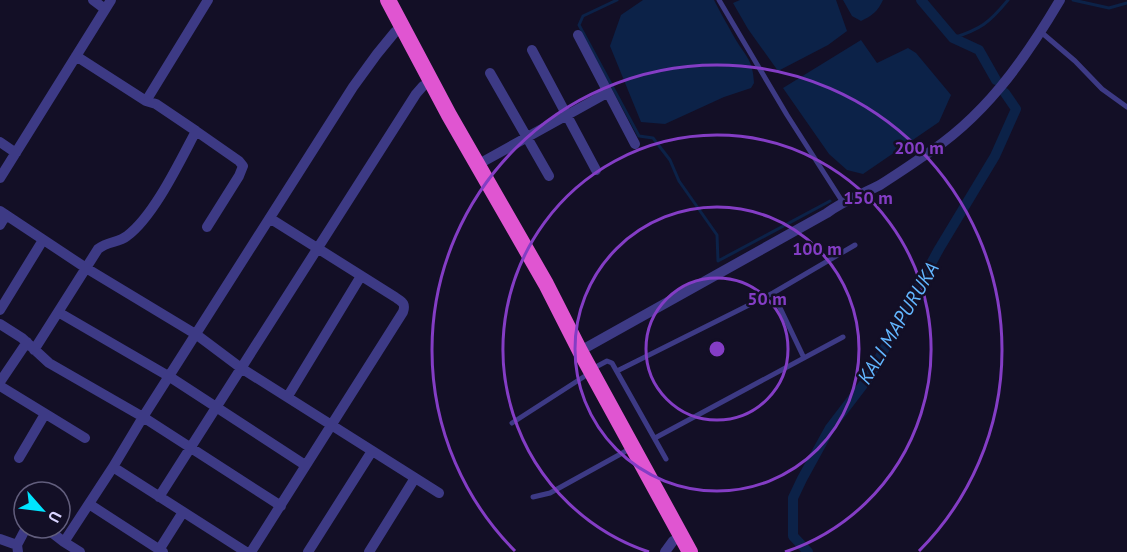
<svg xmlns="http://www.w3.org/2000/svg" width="1127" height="552" viewBox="0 0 1127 552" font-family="'PT Sans',sans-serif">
<rect width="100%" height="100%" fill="#130f26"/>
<path fill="#0c2248" d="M643,0h71c6,12 13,24 19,35 11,20 20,23 21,48l-3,5 -27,9 -59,27 -24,-2 -31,-76 11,-31z
M740,0h96l11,31 -19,14 -50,26 -30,-42 -15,-26z
M843,0h40c-5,11 -11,16 -22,21l-9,-5z
M861,40l16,23 31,-15 8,5 35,42 -12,27 -76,52 -16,-4 -18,-16 -46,-66z"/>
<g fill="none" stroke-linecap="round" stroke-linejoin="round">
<path stroke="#0c2248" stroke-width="3" d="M617,0l-34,16 -4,9 60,111 14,2 17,22 9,21 38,54 1,26 112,-60
M1073,0l36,8 18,-5
M953,38c28,-9 36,-15 55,-38"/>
<path stroke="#0c2248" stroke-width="10" d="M921,0l32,38 26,12 17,30
M808,552l-15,-16v-38l9,-19 28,-51 39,-51 70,-128 56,-93 21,-47 -11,-16"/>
<path stroke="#3d3a85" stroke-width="5" d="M719,0l68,115 55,86
M1041,32l34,29 27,28 25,18
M773,293l31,65
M592,369l15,-8 5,2 54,96
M617,371l156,-78 82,-48
M512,423l73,-47
M655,438l188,-101
M533,497l17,-4 76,-42"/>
<path stroke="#3d3a85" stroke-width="10" d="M93,0l12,9
M578,35l57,109
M532,50l64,120
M76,56l70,45
M490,73l59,103
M196,131l-40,-27 -10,-3 62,-101
M0,142l16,11
M477,165l130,-72
M0,178l111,-178
M0,211l86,57 111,67 44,33 198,125
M0,225l6,-10
M0,310l43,-70
M58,312l112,65 135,88
M0,324l22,14 27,25 94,54 138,89
M34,350l64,-101c10,-8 20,-6 29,-13 27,-20 53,-75 69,-105l43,30 4,5 -4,10 -32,51
M580,351l247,-138c17,-13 34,-18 53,-28 14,-9 28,-18 42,-28 61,-38 102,-96 138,-157
M0,382l27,-40
M0,386l85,52
M288,396l73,-120
M19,458l26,-44
M113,467l30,-50 210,-330 24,-33 18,-22
M159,497l257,-403 7,-8
M89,504l74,48
M46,528l18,14
M0,539l17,6
M159,550l24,-38
M18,552l-1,-7 9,-17
M80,552l-16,-10 49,-75 133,85
M251,552l152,-240c3,-9 -1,-10 -8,-15l-124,-78
M308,552l64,-101
M369,552l46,-74
M665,552l8,-11"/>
<path stroke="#e055d1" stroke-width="16" d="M388,0l61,115 97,169 34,67 110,201"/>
</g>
<g fill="none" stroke="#843dc5" stroke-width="3">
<circle cx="717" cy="349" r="71"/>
<circle cx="717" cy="349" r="142"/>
<path d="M649 552A214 214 0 1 1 785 552"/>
<path d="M515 551A285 285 0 1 1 919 551"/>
</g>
<g text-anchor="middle" stroke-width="5" stroke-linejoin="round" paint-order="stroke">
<g font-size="20" font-style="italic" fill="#62b6ff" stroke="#130f26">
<text transform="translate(898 323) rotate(-59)" y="7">KALI MAPURUKA</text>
</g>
</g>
<circle cx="717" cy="349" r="9" fill="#843dc5" stroke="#130f26" stroke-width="3"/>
<g font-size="18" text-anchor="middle" font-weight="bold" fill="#843dc5" stroke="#130f26" stroke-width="5" stroke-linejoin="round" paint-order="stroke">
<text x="919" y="154">200 m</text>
<text x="868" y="204">150 m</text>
<text x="817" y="255">100 m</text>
<text x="767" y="305">50 m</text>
</g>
<g transform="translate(42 510) rotate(118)"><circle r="28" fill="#130f26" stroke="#625e7d" stroke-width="1.5"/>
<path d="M0-4.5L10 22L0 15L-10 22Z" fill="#00e5ff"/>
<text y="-9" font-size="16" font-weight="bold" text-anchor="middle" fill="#d9d4ff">U</text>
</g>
</svg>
